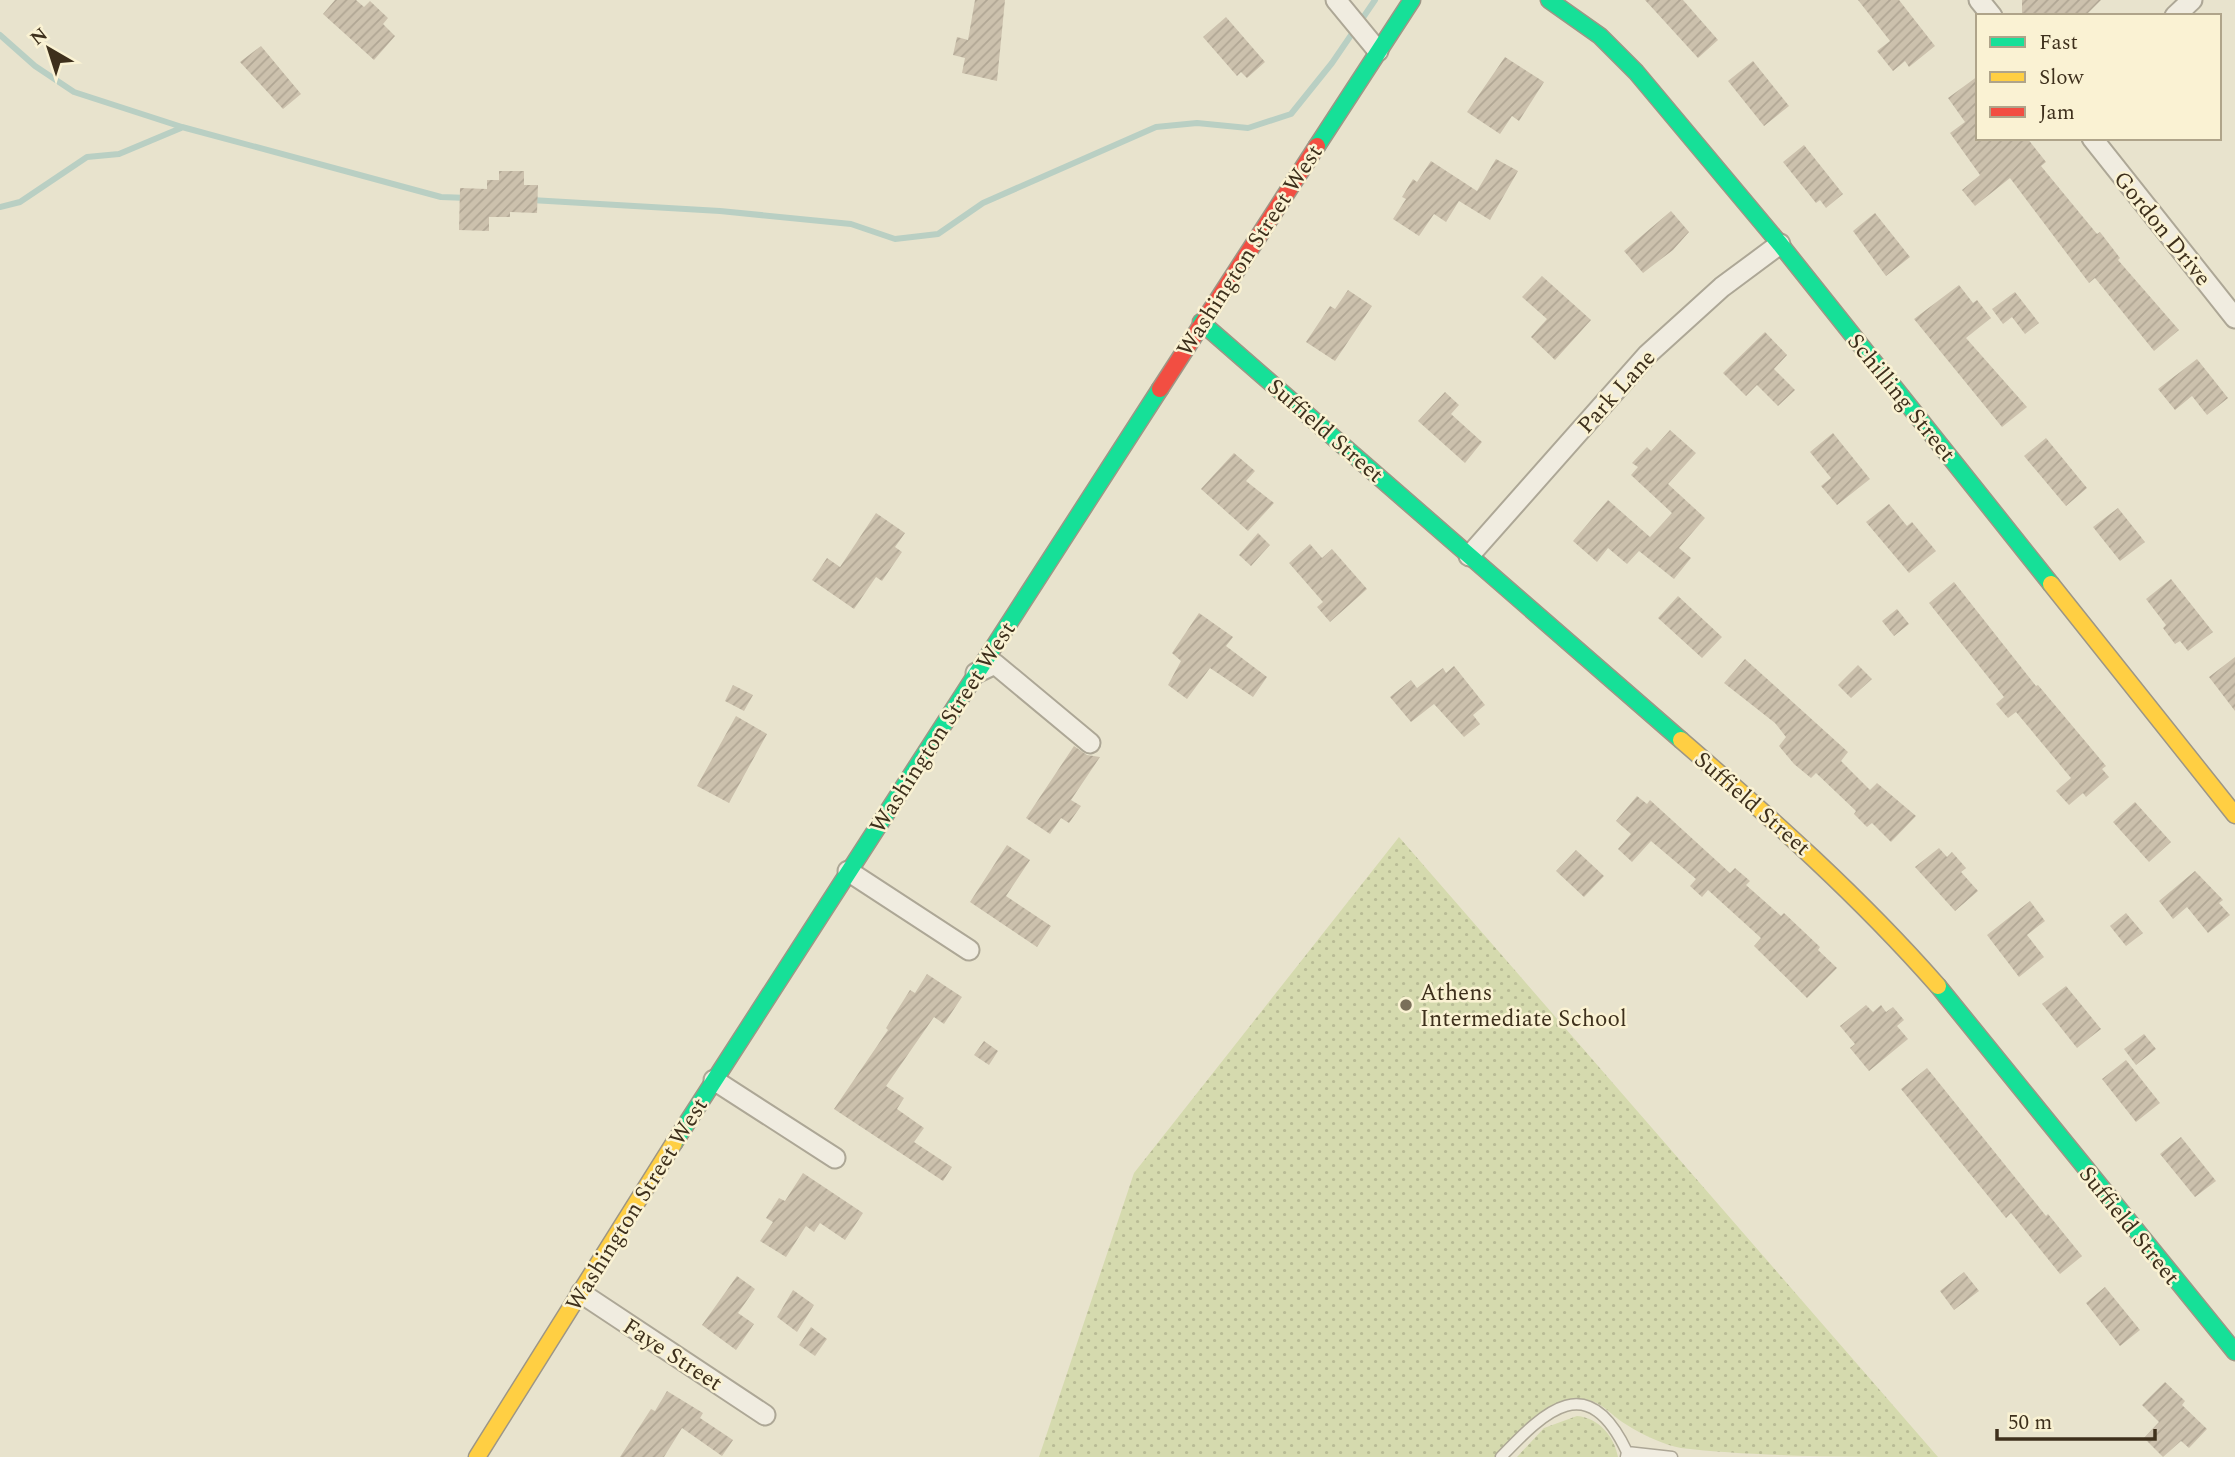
<svg xmlns="http://www.w3.org/2000/svg" width="2235" height="1457" viewBox="0 0 2235 1457" font-family="Spectral,serif">
<defs>
<pattern id="green-dots" width="8" height="8" patternUnits="userSpaceOnUse" patternTransform="scale(1.75)"><rect width="8" height="8" fill="#d5daae"/><path d="M2 2h.1M6 6h.1" fill="none" stroke="#b8bb95" stroke-width="1.8" stroke-linecap="round"/></pattern>
<pattern id="building-hatch" width="6" height="6" patternUnits="userSpaceOnUse" patternTransform="scale(1.75)"><rect width="6" height="6" fill="#ccc1ad"/><path d="M-1 1l2-2M0 6l6-6M5 7l2-2" fill="none" stroke="#b0a694"/></pattern>
</defs>
<rect width="100%" height="100%" fill="#e8e3cd"/>
<path fill="url(#green-dots)" d="M1399,837l539,620c-78,0 -182,0 -257,-9 -17,-3 -40,-14 -54,-23 -22,-13 -25,-28 -56,-25 -32,3 -55,36 -75,57h-457l95,-284z
M1577,1416c22,2 37,20 41,41h-101l27,-29z"/>
<g fill="none" stroke-linecap="round" stroke-linejoin="round">
<path stroke="#b9cfc3" stroke-width="6" d="M0,35l35,31 39,26 108,35 259,70 27,1
M531,200l189,11 131,13 44,15 43,-5 45,-31 173,-76 41,-4 51,5 43,-14 41,-51 43,-63
M0,207l20,-5 67,-45 32,-3 62,-26"/>
</g>
<path fill="url(#building-hatch)" d="M335,0h21l8,7 6,-6 18,17 -5,6 12,12 -21,24 -51,-46z
M975,0h30l-8,81 -35,-8 3,-15 -12,-3 4,-18 11,3z
M1645,0h38l35,40 -20,18z
M1858,0h41l36,46 -26,21 -4,-6 -12,10 -16,-20 13,-10z
M2022,0h79l-16,16h-63z
M1226,17l39,45 -18,16 -6,-6 -4,4 -34,-39z
M261,46l40,48 -18,15 -43,-47z
M1505,57l39,25 -25,39 -7,-5 -12,18 -33,-22z
M1753,61l36,45 -25,20 -36,-45z
M1978,76v62h49l19,24 -5,4 56,68 3,-2 20,26 -2,2 61,70 -25,21 -59,-73 -6,5 -79,-105 -35,28 -13,-16 18,-15 -30,-42 15,-11 -17,-24z
M1804,145l39,49 -17,14 -6,-8 -4,3 -33,-41z
M1496,159l22,12 -28,49 -31,-19 -13,21 -12,-8 -15,22 -26,-17 13,-20 -4,-2 11,-18 4,3 14,-21 46,30z
M499,171h25v14h14l-1,28 -27,-1v5h-21v14l-30,-1 1,-42 27,1v-9h12z
M1671,211l18,21 -16,18 -30,23 -19,-22z
M1875,213l35,44 -24,19 -33,-45z
M1542,276l49,44 -36,40 -24,-23 16,-18 -25,-22z
M1959,285l14,18 4,-3 14,18 -25,20 61,69 -25,20 -88,-108z
M1348,290l24,16 -37,55 -29,-19 24,-36 5,3z
M2015,292l24,31 -14,11 -13,-17 -9,7 -11,-15z
M1765,332l22,23 -13,14 21,21 -17,16 -21,-21 -11,11 -23,-23z
M2197,359l31,39 -21,17 -15,-19 -17,14 -17,-21z
M1445,392l14,13 -8,9 31,28 -17,21 -47,-42z
M1670,430l26,23 -28,31 37,34 -26,30 12,10 -17,21 -35,-28 -12,13 -19,-16 -11,14 -24,-21 35,-41 42,37 22,-24 -41,-38 7,-8 -6,-4 15,-16 4,4z
M1833,433l37,46 -33,26 -16,-19 10,-8 -21,-26z
M2046,438l41,50 -21,18 -42,-50z
M1234,453l21,18 -9,10 28,22 -26,28 -47,-42z
M1889,504l18,22 5,-4 24,29 -27,22 -43,-51z
M2118,508l27,34 -25,19 -27,-34z
M876,513l29,20 -10,14 7,5 -20,29 -6,-4 -22,32 -42,-29 15,-22 13,9z
M1258,533l12,12 -19,21 -12,-11z
M1310,544l12,14 10,-9 35,40 -37,33 -13,-15 6,-5 -34,-39z
M2171,579l42,53 -25,19 -8,-10 -5,3 -12,-16 3,-3 -20,-26z
M1954,582l82,104 2,-1 68,81 -4,3 7,8 -23,20 -3,-4 -14,12 -13,-14 15,-13 -55,-66 -8,6 -12,-14 8,-7 -75,-94z
M1678,596l44,41 -20,21 -44,-40z
M1897,609l12,15 -15,12 -12,-15z
M1199,613l34,24 -7,9 41,31 -14,20 -43,-29 -23,31 -19,-14 13,-24 -9,-8z
M2235,657v54l-26,-34z
M1745,659l103,93 -7,9 29,29 7,-7 39,33 -25,26 -19,-19 -5,4 -13,-13 2,-3 -40,-38 -5,5 -17,-14 -15,-18 7,-9 -11,-14 -51,-40z
M1858,665l14,14 -21,19 -13,-13z
M1454,666l31,39 -12,10 7,9 -16,13 -30,-33 -23,18 -21,-25 21,-17 6,8 26,-20 3,5z
M733,685l20,10 -9,16 -19,-10z
M736,716l31,18 -38,69 -32,-17z
M1074,746l13,9 13,2 -29,43 10,6 -12,17 -8,-5 -11,16 -24,-16z
M1637,796l10,8 3,-4 80,73 5,-5 15,13 -4,4 35,31 3,-3 36,34 -2,3 19,18 -30,30 -53,-52 7,-8 -53,-48 -6,7 -12,-11 6,-7 -45,-38 -19,21 -14,-13 13,-15 -15,-13z
M2135,802l36,40 -22,20 -36,-40z
M1007,845l23,15 -24,36 45,30 -14,21 -67,-45z
M1939,848l8,9 5,-5 14,16 -5,4 17,19 -23,20 -40,-44z
M1576,850l28,26 -20,21 -28,-26z
M2195,871l28,29 -4,3 11,12 -22,18 -21,-26 -14,12 -14,-18z
M2030,901l15,20 -18,14 17,22 -25,20 -32,-42z
M2126,913l17,20 -17,13 -16,-20z
M927,974l35,23 -18,27 -10,-7 -48,69 18,12 -7,11 27,19 -10,14 38,25 -9,14 -109,-72 54,-79 -2,-2 24,-38 5,3z
M2066,986l35,43 -24,19 -35,-44z
M1866,1005l7,7 8,-7 5,7 7,-5 11,13 -7,6 11,13 -39,32 -19,-23 5,-4 -15,-18z
M2144,1034l12,15 -20,16 -12,-16z
M984,1041l14,10 -9,14 -15,-10z
M2126,1060l34,43 -24,19 -34,-43z
M1927,1068l119,148 2,-2 34,42 -22,18 -49,-61 -5,5 -105,-129z
M2181,1137l35,44 -21,16 -35,-43z
M803,1173l60,40 -18,27 -25,-17 -6,9 -8,-6 -20,31 -26,-16 13,-19 -7,-4 13,-20 6,3z
M1964,1272l15,19 -25,19 -14,-19z
M737,1276l18,13 -17,24 16,11 -18,26 -34,-25z
M2105,1287l35,43 -20,16 -34,-43z
M793,1290l21,15 -17,27 -20,-15z
M811,1327l16,12 -12,17 -16,-11z
M2165,1382l20,19 -3,4 25,24 -18,19 -8,-7 -18,16 -19,-19 15,-16 -17,-17z
M667,1391l36,22 -3,5 33,22 -11,16 -40,-28 -18,29h-44l31,-48 4,2z"/>
<g fill="none" stroke-linecap="round" stroke-linejoin="round">
<defs>
<path id="lane" d="M1627,1452l45,5
M1501,1457c45,-47 87,-88 126,-5l-1,5"/>
<path id="street" d="M1336,0l42,51
M1979,0l13,16
M2175,16l17,-16
M2092,138l143,180
M1469,556l178,-201 75,-68 58,-43
M976,673l19,-9 95,79
M848,871l121,79
M714,1080l121,78
M581,1293l184,122"/>
<path id="fast" d="M1549,0l51,36 36,36 144,172 271,340
M1317,146l95,-146
M1201,322l480,418
M1938,986l297,366
M674,1143l486,-754"/>
<path id="slow" d="M2051,584l184,231
M1681,740c90,78 178,156 257,246
M477,1457l197,-314"/>
<path id="jam" d="M1160,389l157,-243"/>
</defs>
<use href="#lane" stroke="#ada796" stroke-width="13"/>
<use href="#street" stroke="#ada796" stroke-width="23"/>
<use href="#fast" stroke="#9d9686" stroke-width="19"/>
<use href="#slow" stroke="#9d9686" stroke-width="19"/>
<use href="#jam" stroke="#9d9686" stroke-width="19"/>
<use href="#lane" stroke="#f0ece0" stroke-width="10"/>
<use href="#street" stroke="#f0ece0" stroke-width="19"/>
<use href="#fast" stroke="#16e098" stroke-width="16"/>
<use href="#slow" stroke="#ffcf43" stroke-width="16"/>
<use href="#jam" stroke="#f24e42" stroke-width="16"/>
</g>
<circle fill="#7a6f5a" stroke="#faf2d3" stroke-width="2.5" cx="1406" cy="1005" r="7"/>
<g text-anchor="middle" stroke-width="5" stroke-linejoin="round" paint-order="stroke">
<g font-size="23" fill="#3e301c" stroke="#faf2d3">
<text transform="translate(2163 228) rotate(51)" y="8">Gordon Drive</text>
<text transform="translate(1249 250) rotate(-57)" y="8">Washington Street West</text>
<text transform="translate(1616 391) rotate(-48)" y="8">Park Lane</text>
<text transform="translate(1902 397) rotate(51)" y="8">Schilling Street</text>
<text transform="translate(1326 430) rotate(41)" y="8">Suffield Street</text>
<text transform="translate(942 727) rotate(-57)" y="8">Washington Street West</text>
<text transform="translate(1753 803) rotate(41)" y="8">Suffield Street</text>
<text transform="translate(636 1204) rotate(-58)" y="8">Washington Street West</text>
<text transform="translate(2130 1225) rotate(51)" y="8">Suffield Street</text>
<text transform="translate(673 1354) rotate(33)" y="8">Faye Street</text>
</g>
<g font-size="23" fill="#3e301c" stroke="#faf2d3" text-anchor="start">
<text x="1420" y="1000">Athens<tspan x="1420" dy="26">Intermediate School</tspan></text>
</g>
</g>
<rect x="1976" y="14" width="245" height="126" fill="#faf2d3" stroke="#afa48a" stroke-width="2"/>
<rect x="1990" y="37" width="35" height="10" fill="#16e098" stroke="#afa48a" stroke-width="2"/>
<text x="2039" y="49" font-size="21" fill="#3e301c">Fast</text>
<rect x="1990" y="72" width="35" height="10" fill="#ffcf43" stroke="#afa48a" stroke-width="2"/>
<text x="2039" y="84" font-size="21" fill="#3e301c">Slow</text>
<rect x="1990" y="107" width="35" height="10" fill="#f24e42" stroke="#afa48a" stroke-width="2"/>
<text x="2039" y="119" font-size="21" fill="#3e301c">Jam</text>
<g transform="translate(49 49) rotate(321)" stroke="#faf2d3" stroke-width="5" paint-order="stroke">
<path d="M0-5L12 26L0 18L-12 26Z" fill="#3e301c"/>
<text y="-10" font-size="19" font-weight="bold" text-anchor="middle" fill="#3e301c">N</text>
</g>
<path d="M1997 1429v10h158v-10" fill="none" stroke="#3e301c" stroke-width="3.5"/>
<text x="2008" y="1429" font-size="21" fill="#3e301c" stroke="#faf2d3" stroke-width="5" paint-order="stroke">50 m</text>
</svg>
